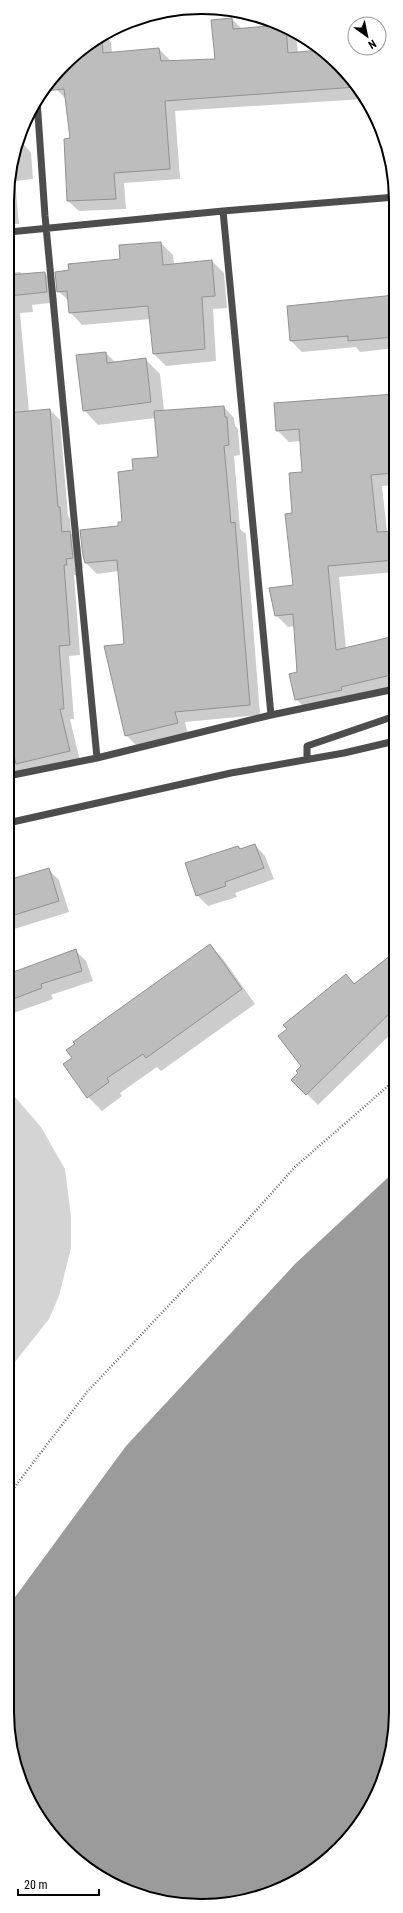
<svg xmlns="http://www.w3.org/2000/svg" width="403" height="1913" viewBox="0 0 403 1913" font-family="'Roboto Condensed',sans-serif">
<rect width="100%" height="100%" fill="#fff"/>
<path fill="#d4d4d4" d="M8,1089l33,38 24,42 6,48v31l-12,48 -10,23 -42,53z"/>
<path fill="#9b9b9b" d="M395,1171l-1,566 -18,61 -46,60 -66,38 -75,10 -62,-15 -63,-42 -42,-63 -15,-75v-103l119,-162 170,-183z"/>
<path fill="#0003" d="M232,19l10,10 45,-2 9,9 2,17 29,2 12,9 25,35 -189,12 5,68 -56,4 2,26 -47,2 -11,-10 3,-62 -4,-39 -11,-11 -1,-10 28,-32 22,-11 6,6 1,11 47,-4 10,10 1,3 46,-2z
M21,141l10,12 2,26 -18,2 4,43h-10v-48z
M161,243l12,12 1,10 38,-4 12,12 3,35 -14,1 3,52 -50,5 -13,-13 -2,-34 -69,6 -12,-13 -1,-11 -11,-10 12,-20 51,-11z
M20,272l3,3 22,-2 10,11 2,18 -25,3 1,7 -13,1 9,99 21,-2 10,10 8,96 2,3 1,14 9,9 3,26 -7,1 1,6h-3l6,80 -11,1 5,63h-4l10,42 -72,17 1,-505z
M395,296v52l-35,4 -4,-5 -54,5 -11,-11 55,-41z
M106,353l10,10 29,-4 15,15 4,37 60,-4 10,11 1,8 3,3 2,26 -6,1 6,73 6,5 14,181 -75,7 3,12 -51,12 -11,-11 -1,-90 -6,-74 -22,3 -11,-11 37,-40 11,-52 25,-13 -4,-40 -57,7 -14,-15z
M395,395v90l-13,1 5,46h8v40l-56,5 7,71 49,-11v52l-42,12 -45,10 -12,-12 2,-26 -3,-47 -7,1 -12,-12 18,-29 -1,-72 10,-41 -2,-32 -12,1 -12,-12 -2,-26z
M255,845l10,11 9,23 -39,14 2,4 -29,9 -11,-11 44,-45z
M48,869l11,11 10,32 -58,18 -3,-4v-47l6,-2 2,2z
M210,945l13,14 32,45 -94,67 -4,-4 -37,26 2,3 -20,15 -14,-14 -24,-32z
M75,950l11,11 7,20 -42,14 2,4 -39,14 -6,-6v-32z
M395,956v74l-77,75 -25,-25 7,-7 46,-97 9,8z"/>
<path fill="#bdbdbd" stroke="#919191" d="M232,18l1,11 48,-4 5,2 2,26 32,-3 19,14 17,23 -191,14 5,68 -56,4 2,26 -49,2 -3,-62 6,-1 -6,-49 -19,2 38,-44 19,-9 1,15 56,-5 2,13 54,-2 -4,-39z
M161,242l2,23 49,-5 3,36 -13,1 3,52 -52,5 -5,-48 -79,7 -2,-22 -10,1 -2,-20 14,-2 -1,-6 52,-5 -1,-14z
M45,272l2,20 -38,4v-21z
M395,295v42l-47,4v-5l-58,5 -3,-35z
M106,352l1,11 39,-5 5,44 -68,9 -7,-56z
M395,394v79l-24,2 6,57 18,-1v29l-67,6 8,84 59,-14v38l-54,13 1,3 -47,10 -6,-26 8,-2 -4,-58 -18,2 -6,-28 24,-3 -8,-71 7,-1 -3,-40 13,-1 -3,-43 -23,2 -2,-28z
M224,406l1,11h2l2,28 -5,1 7,77 4,-1 15,183 -75,7 3,11 -53,13 -21,-90 20,-2 -7,-84 -32,3 -2,-7 -3,-26 38,-4v-4h4l-4,-50 15,-2 -1,-11 26,-2 -4,-46z
M50,409l8,98h2l2,25 8,-1 3,27 -7,1 1,6h-3l6,80 -11,1 5,63h-4l10,42 -54,13 -8,-30v-321z
M255,844l9,24 -39,14 1,4 -30,10 -11,-33 53,-17 2,3z
M49,868l10,33 -51,16v-37z
M210,944l32,45 -96,69 -3,-4 -36,24 2,4 -22,16 -24,-34 9,-6 -6,-8 9,-6 -2,-2z
M76,949l6,22 -41,13 1,4 -34,13v-27z
M395,952v56l-89,87 -15,-15 7,-7 -2,-2 5,-5 -23,-30 9,-7 -4,-4 63,-51 8,10z"/>
<g fill="none" stroke-linecap="round" stroke-linejoin="round">
<path stroke="#6f6f6f" stroke-width="2.5" stroke-dasharray="1 2" stroke-linecap="butt" d="M7,1497l80,-105 119,-126 89,-99 100,-87"/>
<path stroke="#4d4d4d" stroke-width="7" d="M37,100l8,116 52,542
M223,211l48,504
M9,232l214,-21 173,-14
M307,759v-13l88,-30
M8,776l89,-18 174,-43 124,-26
M8,823l223,-50 113,-20 51,-12"/>
</g>
<path d="M0 0H403V1913H0ZM201 14H202A187 187 0 0 1 389 201V1712A187 187 0 0 1 202 1899H201A187 187 0 0 1 14 1712V201A187 187 0 0 1 201 14Z" fill="#fff" fill-rule="evenodd"/>
<path fill="none" stroke="#000" stroke-width="2" d="M201 14H202A187 187 0 0 1 389 201V1712A187 187 0 0 1 202 1899H201A187 187 0 0 1 14 1712V201A187 187 0 0 1 201 14Z"/>
<g transform="translate(367 36) rotate(147)"><circle r="19" fill="#ffffff" stroke="#999999"/>
<path d="M0-3L7 15L0 10L-7 15Z" fill="#000000"/>
<text y="-6" font-size="11" font-weight="bold" text-anchor="middle" fill="#000000">N</text>
</g>
<path d="M18 1889v6h81v-6" fill="none" stroke="#000000" stroke-width="2"/>
<text x="24" y="1889" font-size="12" fill="#000000" stroke="#ffffff" stroke-width="3" paint-order="stroke">20 m</text>
</svg>
